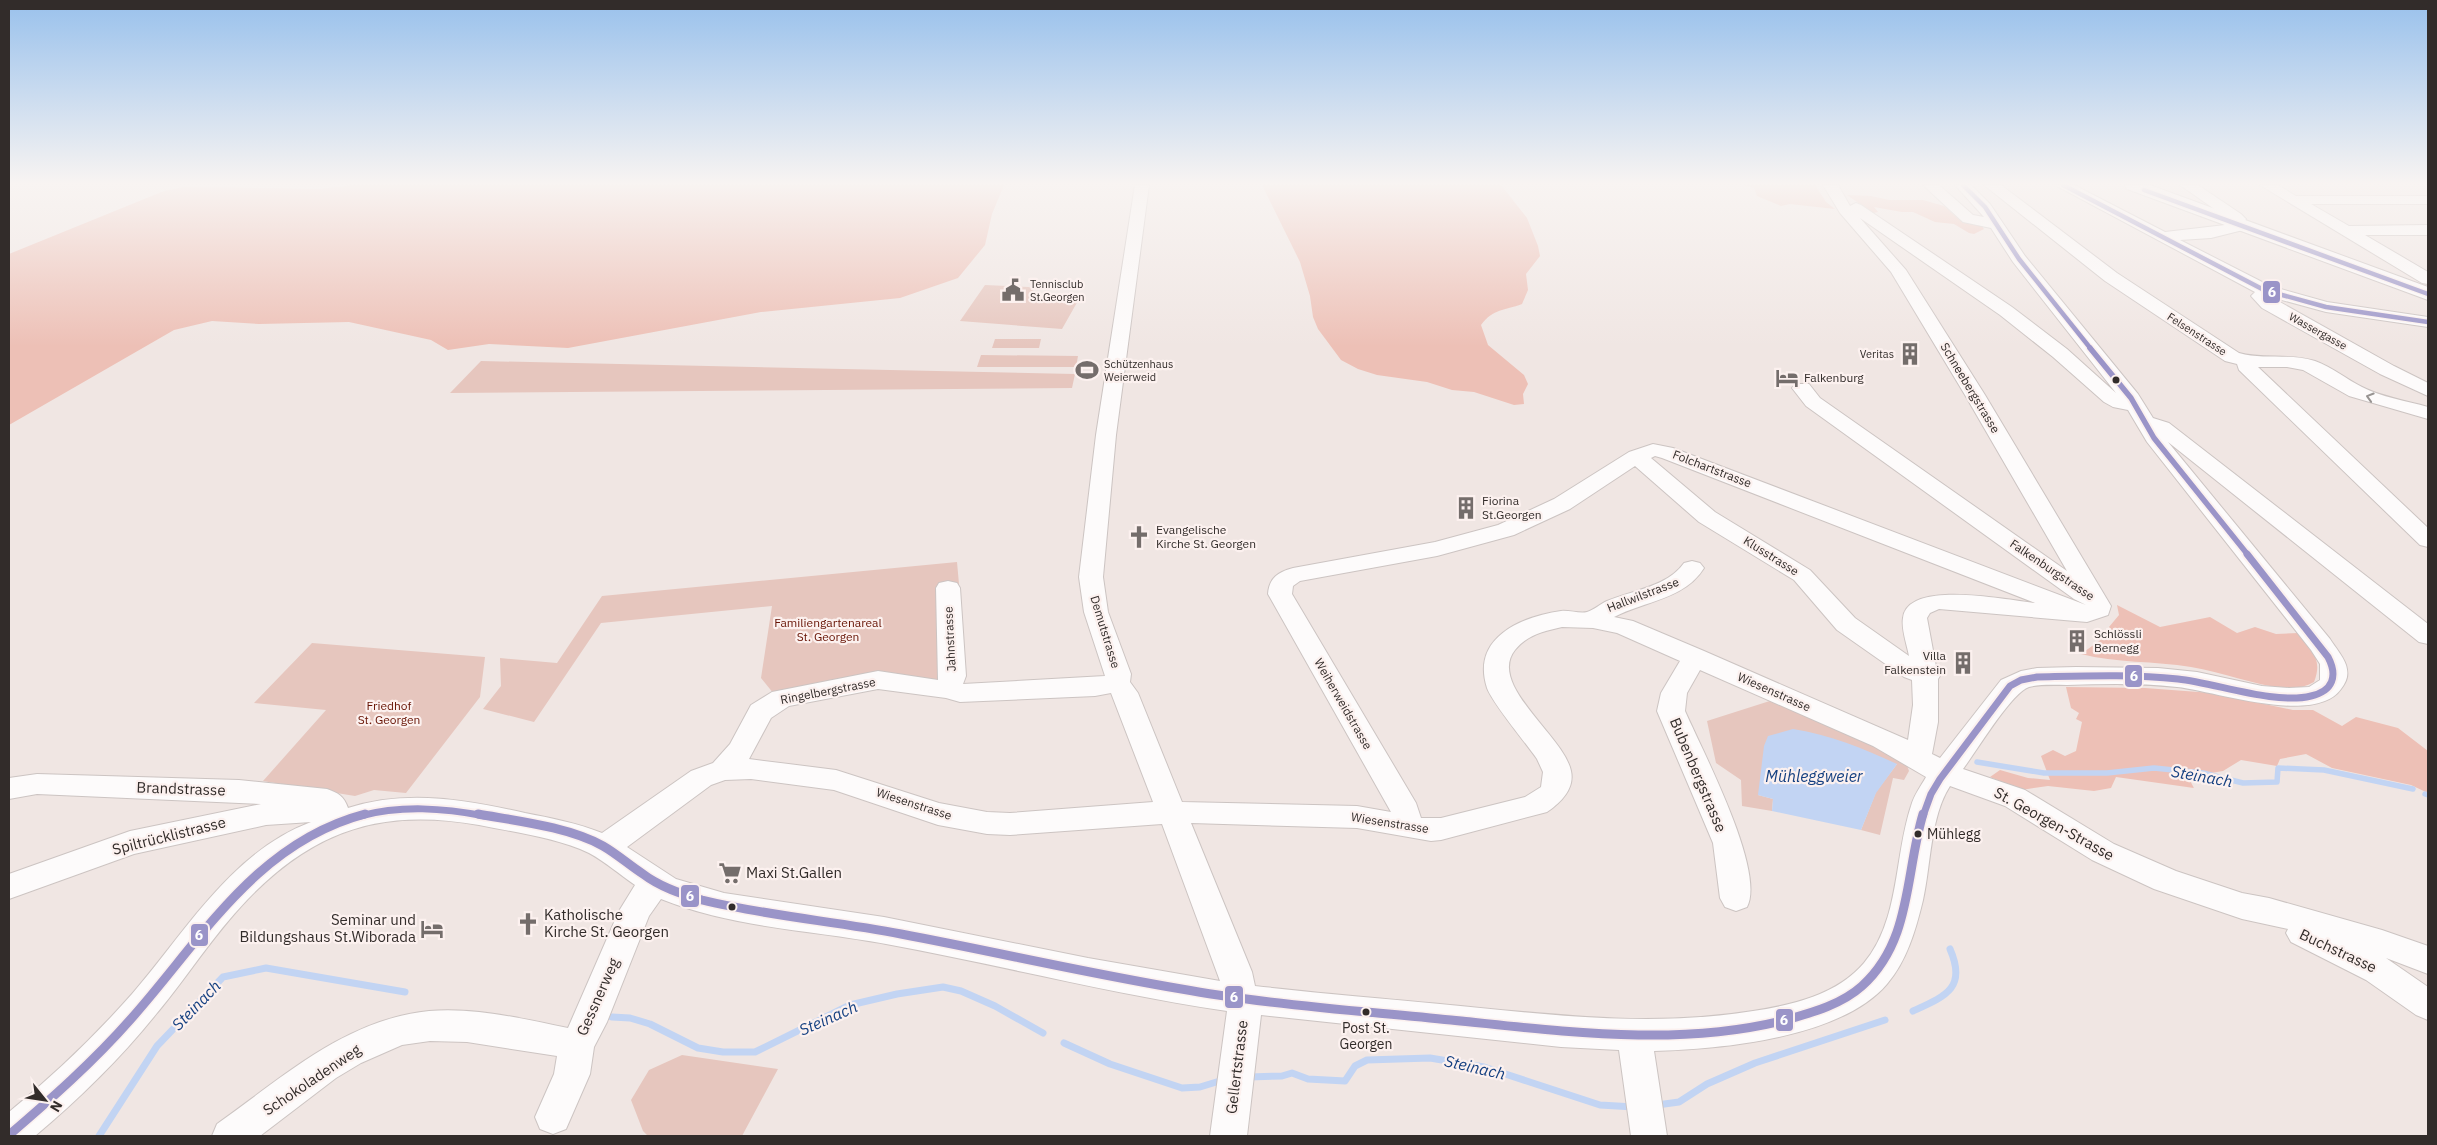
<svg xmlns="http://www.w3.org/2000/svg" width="2437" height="1145" viewBox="0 0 2437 1145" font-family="'IBM Plex Sans',sans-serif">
<rect width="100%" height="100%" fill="#f0e6e3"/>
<path fill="#e6c6be" d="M985,285l44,2 12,9 38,3 -17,30 -102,-8z
M995,339h46l-2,9h-47z
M981,355l97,1 -2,11h-99z
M481,361l594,13 -3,14 -622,5z
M957,562l2,22 -19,3 1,93 -167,14 -13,-16 11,-72 -171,17 -67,99 -51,-13 18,-23 -1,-28 57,5 45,-67z
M312,643l173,14 -5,40 -74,96 -32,-3 -19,6 -92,-15 63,-71 -72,-7z
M1776,699l86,37 45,29 2,6 -5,9 -11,-2 -13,57 -19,-5 15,-38 21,-28 -139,31 15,4 -1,12 -30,-5 -1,-26 -25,-17 -9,-42z
M682,1055l96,14 -36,67h-94l-5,-5 -12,-31 18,-30z"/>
<path fill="#edc0b6" d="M353,185h651l-12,29 -7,31 -27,33 -58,20 -139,14 -193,36 -79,-4 -41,6 -17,-10 -82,-18 -90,2 -47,-3 -38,9 -165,95v-171l155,-63 20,-4 136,2z
M1262,185h239l26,33 11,28 2,10 -14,18 2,16 -6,14c-18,7 -28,4 -41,21l7,20 36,30 4,9 -5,10 1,10 -10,1 -40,-13 -22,-2 -25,-8 -50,-7 -19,-6 -17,-9 -23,-31 -5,-12 -3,-21 -10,-34z
M1744,185h71l11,17 9,7 -45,-5 -9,2 -24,-10 -3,-8z
M1847,195l24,1 18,4h34l21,6 16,14 21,5 3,4 -10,5 -5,-1 -15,-9 -19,-2 -22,-10h-11l-28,-5 4,5 -5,1z
M2117,605l43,22 50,-10 27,16 18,-6 21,7 22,-1c14,17 25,27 16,49 -9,5 -19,7 -29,6 -32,-3 -63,-16 -94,-21 -37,-6 -75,-4 -110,-13l32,-23 -4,-4 10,-12z
M2066,687l79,1 67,5 81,17h20l29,16 14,-9 42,11 30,23v42l-17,-8 -79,-17 -26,-14 -26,5 -3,7 -36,-6 -18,11 -35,6 6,11 -78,-11 -5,11 -17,3 -46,-5 -27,4 -31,-13 10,-7 28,8 22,2 -9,-24 12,-6 12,6 11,-5 6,-29 -6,-3 3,-6 -8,-5z"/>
<path fill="#c2d4f3" d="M1793,729c37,6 70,19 104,35l-21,29 -15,37 -89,-19 1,-12 -15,-4 6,-49 4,-10z"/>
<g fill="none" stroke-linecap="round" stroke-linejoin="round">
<path stroke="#c2d4f3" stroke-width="5.5" d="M1977,762l67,11h63l47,-5 49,5 40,10 34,-1 1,-14 46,2 89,19
M2425,794l3,1"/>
<path stroke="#c2d4f3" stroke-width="7" d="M1913,1011c33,-15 54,-23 37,-62
M612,1017l18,1 20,6 48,24 25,4h32l95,-47 47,-11 46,-7 18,4 34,15 48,27
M1064,1043l46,21 72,24 18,-1 23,-7
M1249,1077l33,-1 10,-3 16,6 37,2 10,-15 12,-6 63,-2 54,9 116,38 34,2
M1657,1105l22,-3 28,-18 48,-21 130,-43
M99,1136l58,-90 66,-69 43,-9 139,24"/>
<defs>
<path id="minor" d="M1135,185h14l-33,250 -13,142 5,35 23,62 -1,8 8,11 44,109 175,4 34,6 -123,-218c1,-16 10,-22 25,-26l142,-26 63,-17 56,-26 75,-47 24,-8 20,4 413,157 -12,-6 -268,-193 -14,-18 3,-4h14l11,14 247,173 -102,-176 -74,-123 -51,-59 -17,-28h15l12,21 6,-3 5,2 151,102 55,42 49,44 -103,-131 -22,-34 -28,-6 -40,-37h16l34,30 11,2 -29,-32h16l19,19 35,52 113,138 15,24 16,5 259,201v20l-9,-2 -251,-200 162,197c5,8 13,17 16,26 3,10 1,16 -5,24 -26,37 -126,2 -164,-2 -37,-4 -74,-3 -110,-2 -12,0 -27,-1 -38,2 -18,6 -53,65 -66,82l62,21 89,54 62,27 66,22 27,5 113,32 46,16v28l-42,-16 42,29v33l-12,-5 -50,-35 -75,-38 -5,-9 2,-4 -46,-10 -88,-30 -62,-29 -87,-54 -55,-20c-20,31 -19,79 -27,114 -7,29 -16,61 -36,84 -46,54 -165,65 -233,67l13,85h-36l-12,-86 -58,-3 -300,-32 -14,121h-37l17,-125c-115,-17 -227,-46 -341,-67 -75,-14 -153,-16 -225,-45l-12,17 -42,106 -13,25 -4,27 -24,55 -13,5 -13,-5 -5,-12 19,-43 3,-18 -90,-14 -37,-1 -28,4 -41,18 -25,15 -76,58h-48l5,-12c65,-46 129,-105 212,-113 46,-4 95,8 139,17l51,-117 16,-26c-15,-10 -29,-23 -46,-32 -31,-15 -76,-21 -110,-28 -96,-17 -164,4 -232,75 -34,35 -59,76 -90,113 -36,45 -78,86 -122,123h-26v-24c44,-36 85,-75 123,-118 53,-61 99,-142 179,-172l-45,3 -132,29 -125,45v-25l121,-43 131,-27 -224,-10 -28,5v-21l28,-4 202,6 88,9c11,4 17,7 21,19 60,-19 118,-8 177,5 26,5 52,10 77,20l89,-62 22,-8 17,-19 21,-39 21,-13 106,-21 60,9 -2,-92 3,-5 9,-2 9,2 3,5 6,88 -3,8 142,-8 -21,-64 -5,-35 17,-142zM1860,218l140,97 53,42 51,45 9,5 15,3 19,32 164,208 9,14v16l-11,7 -20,1 -27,-2 -65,-14 -39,-4 -82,-1 -39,1 -16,3 -20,9 -61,78 -8,-4 6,-32v-43l2,-3 -3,-4 -10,-54 3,-5 9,-4 148,13 21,-7 3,-9 -126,-211 -79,-125zM1655,456l7,2 373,145c-27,-3 -128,-24 -132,15 -2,11 4,27 6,38l-54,-38 -45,-48 -95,-58 -64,-54zM1635,466l64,56 95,58 43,50 67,47 8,3 1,25 -5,35 -204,-89 -71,-30 -19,-4c31,-16 71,-18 90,-49l-4,-5 -8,-2 -8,2c-17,24 -51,27 -77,38 -7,3 -13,9 -20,11 -7,2 -18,-2 -26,-1 -41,6 -90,27 -74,77 6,16 39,55 50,71l6,13 -2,15 -16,10 -84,21h-20l-5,-15 -124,-209 1,-8 7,-5 137,-25 77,-21 56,-26zM1562,627l31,1 24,5 63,28 -19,32 -4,18 56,132 7,55 5,9 11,4 11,-4c19,-36 -45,-157 -62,-196l2,-18 13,-23 173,76 53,31c-5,9 -12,18 -15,29 -17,51 -11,114 -47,157 -27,32 -72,42 -111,48 -105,17 -208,3 -313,-7 -62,-6 -123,-11 -185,-18l-3,-14 -61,-149 166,5 74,13 10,-1 106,-28c13,-9 28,-23 24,-41 -7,-35 -84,-86 -56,-121 12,-15 29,-19 47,-23zM878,689l68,9 14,4 135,-6 16,-3 42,109 -143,11 -23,-1 -48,-9 -103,-33 -87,-11 22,-41 18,-12zM751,779l83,11 104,35 49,9 23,1 152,-11 58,157 -132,-23 -204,-41 -160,-24 -48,-14 -49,-32 84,-62 14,-5z
M1984,185h17l116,88 122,80c24,7 51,0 76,8 17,6 31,18 47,26 19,10 45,14 66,20v12l-79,-23 -46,-26 -16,-3h-29l170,161v19l-8,-2 -181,-175 -2,-6 -12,-3 -120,-80z
M2055,185h19l91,47 60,-7 -2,-3 4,-4 -47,-33h18l43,29 5,5 -2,3 6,4 -3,3 -36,9 -31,2 90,46 57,16 101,15v10l-102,-15 -55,-15 123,69 34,17v13l-48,-22 -118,-66 -11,-12 4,-4z
M2260,185h18l18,11h132v8h-117l38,22 79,-1v10h-63l63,37v12l-6,-1z"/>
<path id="major" d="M2125,185h25l278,102v13l-301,-111z"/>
</defs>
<use href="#minor" stroke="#ccc4c2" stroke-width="2"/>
<use href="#major" stroke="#ccc4c2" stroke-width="2"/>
<use href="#minor" fill="#fdfbfb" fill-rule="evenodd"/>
<use href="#major" fill="#fdfbfb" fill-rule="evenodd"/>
<defs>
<path id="bus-1-far3" d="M1963,185l22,22 34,52 72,90
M2063,185l201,105 62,17 102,15
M2144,190l284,104"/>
<path id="bus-1-far2" d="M2090,348l41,50 23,40 94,117"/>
<path id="bus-1-far1" d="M360,816c42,-11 83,-8 125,0
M1923,816l8,-22 9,-15 70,-93 11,-6 16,-3c47,-1 94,-3 141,2 38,4 97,26 133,17 22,-5 27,-20 17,-39l-81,-103"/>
<path id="bus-1" d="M478,814c39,7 91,13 125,32 14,8 26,19 40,28 17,13 38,20 59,26 65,16 132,21 199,34 106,20 211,45 317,61 78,12 156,17 233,25 111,11 228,28 338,-1 25,-7 53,-15 73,-33 50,-45 43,-112 61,-172
M9,1135c42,-36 84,-73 121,-115 70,-78 125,-177 235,-206"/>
</defs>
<use href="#bus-1-far3" stroke="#fcf1ef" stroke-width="7"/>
<use href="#bus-1-far2" stroke="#fcf1ef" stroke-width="9"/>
<use href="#bus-1-far1" stroke="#fcf1ef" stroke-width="11"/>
<use href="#bus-1" stroke="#fcf1ef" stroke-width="12"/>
<use href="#bus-1-far3" stroke="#9a94c8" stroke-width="4.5"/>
<use href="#bus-1-far2" stroke="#9a94c8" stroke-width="5.5"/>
<use href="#bus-1-far1" stroke="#9a94c8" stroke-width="7"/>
<use href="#bus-1" stroke="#9a94c8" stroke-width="9"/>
</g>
<defs><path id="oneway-chevron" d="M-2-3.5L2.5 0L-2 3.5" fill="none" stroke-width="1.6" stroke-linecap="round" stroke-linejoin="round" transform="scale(1.25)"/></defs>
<use stroke="#989492" href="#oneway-chevron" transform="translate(2370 397) rotate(-163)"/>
<linearGradient id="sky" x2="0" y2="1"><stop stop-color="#99c1ec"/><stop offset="0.53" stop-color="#f8f4f2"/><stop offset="1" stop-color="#f8f4f2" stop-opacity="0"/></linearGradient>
<rect width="2437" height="346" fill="url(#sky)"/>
<defs>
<symbol id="civic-bare" viewBox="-9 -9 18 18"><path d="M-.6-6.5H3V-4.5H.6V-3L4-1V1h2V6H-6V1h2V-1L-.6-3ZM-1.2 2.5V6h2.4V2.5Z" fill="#746d6b" stroke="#fcf1ef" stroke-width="2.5" paint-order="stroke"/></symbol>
<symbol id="building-bare" viewBox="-9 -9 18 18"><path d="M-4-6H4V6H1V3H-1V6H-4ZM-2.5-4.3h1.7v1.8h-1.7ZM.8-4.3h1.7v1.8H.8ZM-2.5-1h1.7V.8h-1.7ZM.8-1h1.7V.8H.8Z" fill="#746d6b" stroke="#fcf1ef" stroke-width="2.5" paint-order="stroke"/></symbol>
<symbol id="stadium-bare" viewBox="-9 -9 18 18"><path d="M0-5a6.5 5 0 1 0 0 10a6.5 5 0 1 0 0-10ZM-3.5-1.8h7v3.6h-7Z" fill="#746d6b" stroke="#fcf1ef" stroke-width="2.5" paint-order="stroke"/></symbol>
<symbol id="hotel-bare" viewBox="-9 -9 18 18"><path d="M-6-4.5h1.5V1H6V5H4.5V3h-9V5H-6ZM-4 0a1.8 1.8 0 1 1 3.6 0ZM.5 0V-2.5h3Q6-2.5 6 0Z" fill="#746d6b" stroke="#fcf1ef" stroke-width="2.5" paint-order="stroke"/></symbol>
<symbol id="church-bare" viewBox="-9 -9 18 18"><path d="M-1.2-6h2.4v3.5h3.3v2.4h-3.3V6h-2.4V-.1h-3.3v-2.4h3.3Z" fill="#746d6b" stroke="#fcf1ef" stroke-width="2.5" paint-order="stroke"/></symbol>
<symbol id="supermarket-bare" viewBox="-9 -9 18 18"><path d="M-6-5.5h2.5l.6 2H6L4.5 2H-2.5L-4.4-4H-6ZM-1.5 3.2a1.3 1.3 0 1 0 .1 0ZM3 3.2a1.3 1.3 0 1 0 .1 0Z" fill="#746d6b" stroke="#fcf1ef" stroke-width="2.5" paint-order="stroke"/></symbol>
</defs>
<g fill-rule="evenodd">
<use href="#civic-bare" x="997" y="274" width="32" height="32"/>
<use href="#building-bare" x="1894" y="338" width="32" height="32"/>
<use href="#stadium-bare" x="1071" y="354" width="32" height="32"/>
<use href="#hotel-bare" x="1771" y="362" width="32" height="32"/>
<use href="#building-bare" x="1450" y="492" width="32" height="32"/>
<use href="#church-bare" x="1123" y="521" width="32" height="32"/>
<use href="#building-bare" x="2061" y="625" width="32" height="32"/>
<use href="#building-bare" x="1947" y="647" width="32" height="32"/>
<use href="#supermarket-bare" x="714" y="857" width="32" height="32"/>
<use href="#church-bare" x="512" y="908" width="32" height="32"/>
<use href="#hotel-bare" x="416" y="913" width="32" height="32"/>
</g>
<g fill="#322c2a" stroke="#fcf1ef" stroke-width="2">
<circle cx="2116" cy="380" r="4.5"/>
<circle cx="1918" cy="834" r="4.5"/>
<circle cx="732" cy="907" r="4.5"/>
<circle cx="1366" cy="1012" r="4.5"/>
</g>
<g text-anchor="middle" stroke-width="4.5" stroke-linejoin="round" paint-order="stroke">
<g font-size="11" fill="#322c2a" stroke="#fcf1ef" text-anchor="start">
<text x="1030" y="288">Tennisclub<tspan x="1030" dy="13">St.Georgen</tspan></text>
<text x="1894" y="358" text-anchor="end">Veritas</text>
<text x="1104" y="368">Schützenhaus<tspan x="1104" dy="13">Weierweid</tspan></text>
</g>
<g font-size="11" fill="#322c2a" stroke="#fcf1ef">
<text transform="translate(2318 331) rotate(29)" y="4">Wassergasse</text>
<text transform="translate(2197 334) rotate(33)" y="4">Felsenstrasse</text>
</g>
<g font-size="12" fill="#322c2a" stroke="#fcf1ef" text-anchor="start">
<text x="1804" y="382">Falkenburg</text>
<text x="1482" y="505">Fiorina<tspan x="1482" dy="14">St.Georgen</tspan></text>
<text x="1156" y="534">Evangelische<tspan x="1156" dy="14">Kirche St. Georgen</tspan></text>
<text x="2094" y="638">Schlössli<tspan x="2094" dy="14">Bernegg</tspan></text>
<text x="1946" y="660" text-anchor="end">Villa<tspan x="1946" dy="14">Falkenstein</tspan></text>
</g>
<g font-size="12" fill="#322c2a" stroke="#fcf1ef">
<text transform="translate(1970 388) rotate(59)" y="4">Schneebergstrasse</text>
<text transform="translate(1712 469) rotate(21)" y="4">Folchartstrasse</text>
<text transform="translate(1771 556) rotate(32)" y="4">Klusstrasse</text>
<text transform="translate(2052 570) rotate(34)" y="4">Falkenburgstrasse</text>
<text transform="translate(1643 595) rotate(-21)" y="4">Hallwilstrasse</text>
<text transform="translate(1105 632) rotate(73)" y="4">Demutstrasse</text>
<text transform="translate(950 639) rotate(-93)" y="4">Jahnstrasse</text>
<text transform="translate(828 691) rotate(-11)" y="4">Ringelbergstrasse</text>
<text transform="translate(1774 692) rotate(24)" y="4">Wiesenstrasse</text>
<text transform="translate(1343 704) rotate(60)" y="4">Weiherweidstrasse</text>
<text transform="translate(914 804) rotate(18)" y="4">Wiesenstrasse</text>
<text transform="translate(1390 823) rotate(9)" y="4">Wiesenstrasse</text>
</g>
<g font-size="12" fill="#661203" stroke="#fcf1ef">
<text x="828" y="627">Familiengartenareal<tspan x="828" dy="14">St. Georgen</tspan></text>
<text x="389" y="710">Friedhof<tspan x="389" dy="14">St. Georgen</tspan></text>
</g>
<g font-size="14" fill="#322c2a" stroke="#fcf1ef" text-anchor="start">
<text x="1927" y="839">Mühlegg</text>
<text x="1366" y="1033" text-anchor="middle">Post St.<tspan x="1366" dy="16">Georgen</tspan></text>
</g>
<g font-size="15" fill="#322c2a" stroke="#fcf1ef">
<text transform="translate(1698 775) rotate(67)" y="5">Bubenbergstrasse</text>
<text transform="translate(181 789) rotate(2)" y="5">Brandstrasse</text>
<text transform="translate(2054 824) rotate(29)" y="5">St. Georgen-Strasse</text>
<text transform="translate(169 836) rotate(-14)" y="5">Spiltrücklistrasse</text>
<text transform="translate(2338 951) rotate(25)" y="5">Buchstrasse</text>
<text transform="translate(598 997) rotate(-66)" y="5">Gessnerweg</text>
<text transform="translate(1237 1067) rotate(-83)" y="5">Gellertstrasse</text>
<text transform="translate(312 1080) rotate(-34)" y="5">Schokoladenweg</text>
</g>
<g font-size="15" fill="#322c2a" stroke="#fcf1ef" text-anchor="start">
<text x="746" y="878">Maxi St.Gallen</text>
<text x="544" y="920">Katholische<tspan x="544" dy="17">Kirche St. Georgen</tspan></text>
<text x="416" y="925" text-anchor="end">Seminar und<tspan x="416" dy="17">Bildungshaus St.Wiborada</tspan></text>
</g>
<g font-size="16" font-style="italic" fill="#154081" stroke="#fcf1ef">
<text x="1814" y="782">Mühleggweier</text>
<text transform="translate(2202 776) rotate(10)" y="6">Steinach</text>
<text transform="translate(196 1005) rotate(-46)" y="6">Steinach</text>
<text transform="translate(828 1018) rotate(-24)" y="6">Steinach</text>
<text transform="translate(1475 1067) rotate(13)" y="6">Steinach</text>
</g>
</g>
<g stroke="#fcf1ef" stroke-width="2">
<rect x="2262" y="280" width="19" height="24" rx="5" fill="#9a94c8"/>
<rect x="2124" y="664" width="19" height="24" rx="5" fill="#9a94c8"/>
<rect x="680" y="884" width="20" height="24" rx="5" fill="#9a94c8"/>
<rect x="190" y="923" width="19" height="24" rx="5" fill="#9a94c8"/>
<rect x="1224" y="985" width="20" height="24" rx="5" fill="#9a94c8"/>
<rect x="1775" y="1008" width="19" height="24" rx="5" fill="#9a94c8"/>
</g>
<g font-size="14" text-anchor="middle" font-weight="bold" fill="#fff">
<text x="2272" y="297">6</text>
<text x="2134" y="681">6</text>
<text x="690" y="901">6</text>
<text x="199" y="940">6</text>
<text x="1234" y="1002">6</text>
<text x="1784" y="1025">6</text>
</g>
<rect width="2437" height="1145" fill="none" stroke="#322c2a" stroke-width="20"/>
<g transform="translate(45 1100) rotate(120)" stroke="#fcf1ef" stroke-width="4" paint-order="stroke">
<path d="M0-4L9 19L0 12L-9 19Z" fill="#322c2a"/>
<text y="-8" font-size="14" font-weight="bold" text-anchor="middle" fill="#322c2a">N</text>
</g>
</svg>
